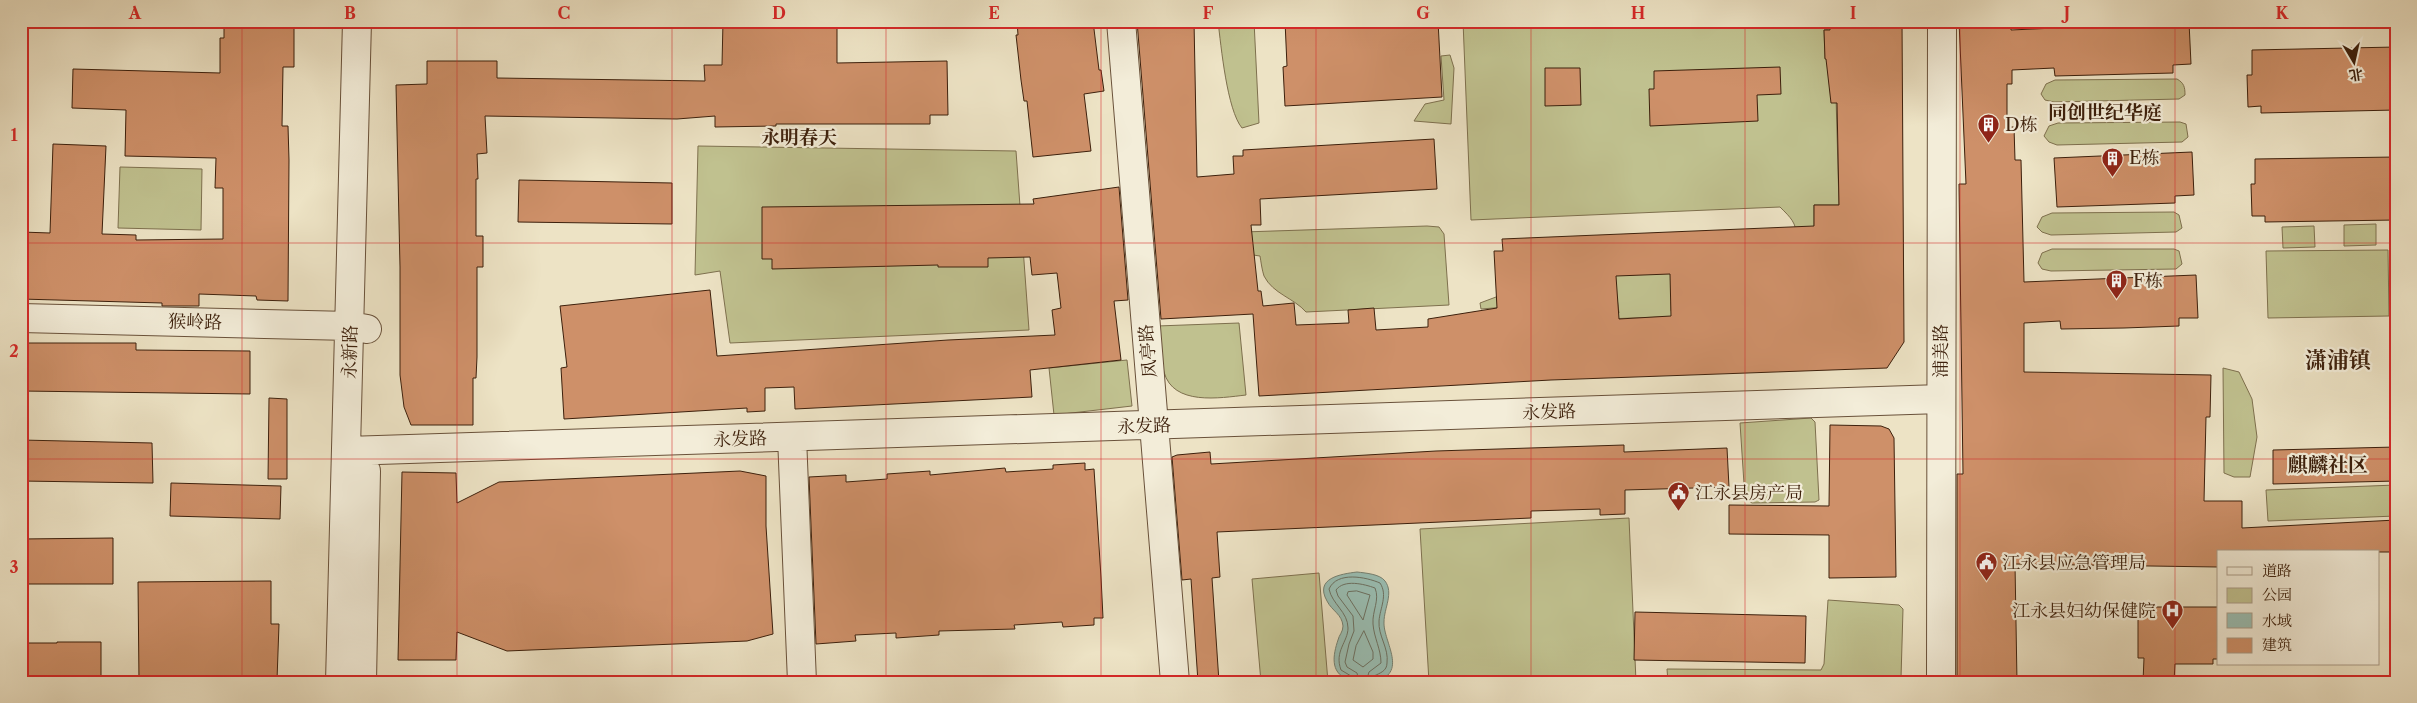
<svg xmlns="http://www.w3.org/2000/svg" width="2417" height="703" viewBox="0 0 2417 703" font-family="'Libre Caslon Text','Noto Serif SC',serif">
<rect width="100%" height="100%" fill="#ede3c5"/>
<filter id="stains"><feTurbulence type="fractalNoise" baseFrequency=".004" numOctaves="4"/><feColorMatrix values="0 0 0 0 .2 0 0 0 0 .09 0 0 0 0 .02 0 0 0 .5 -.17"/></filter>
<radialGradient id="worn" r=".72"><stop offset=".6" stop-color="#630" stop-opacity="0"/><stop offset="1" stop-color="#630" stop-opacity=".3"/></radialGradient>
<path fill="#c0c18f" stroke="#7e704e" d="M1218,21h36l5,102 -17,5c-15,-18 -21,-82 -24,-107z
M1463,21h367v8l-6,1 1,28h17l-6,39 3,108h-25v26l-143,71v9l133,1 -228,8 43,-7 -2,-15 -136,11 -1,-6 16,-6 11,-9 290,-50c-1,-16 -6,-20 -17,-31l-309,13z
M1450,55l4,13 -3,56 -37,-3 11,-17 19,-4 -3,-44z
M2177,79c7,4 8,8 8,16l-6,4 -125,3 -9,-2 -4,-6 5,-10 9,-4z
M2180,122l6,2 2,13 -6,5 -125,3 -8,-3 -5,-6 5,-10 9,-3z
M698,146l318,5 13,179 -299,13 -10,-72 -25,4z
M120,167l82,2 -1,61 -83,-2z
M2174,212l5,3 3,13 -6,4 -125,3 -9,-3 -5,-5 5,-10 10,-4z
M2376,224v21l-32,1v-21z
M1427,226l12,1 5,7 5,71 -143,7c-12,-14 -33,-18 -42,-36 -2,-6 -3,-14 -4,-20l-14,-2 -3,-22z
M2314,226l1,21 -32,1 -1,-21z
M2052,249h122l5,2 3,13 -6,5 -125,2 -9,-2 -4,-6 4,-10z
M2388,250l1,66 -121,2 -2,-67z
M1239,323l7,72c-26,3 -73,11 -82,-23 -5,-14 -5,-31 -7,-46z
M1127,360l5,46 -78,9 -5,-47z
M2223,368l16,4 13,27 5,38 -7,40h-16l-10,-4z
M1811,418l4,4 4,78 -4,2 -63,1 -7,-4 -5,-76z
M2396,485v31l-128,5 -2,-31z
M1629,518l7,164h-207l-9,-153z
M1319,573l9,109h-67l-9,-103z
M1828,600l71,5 4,4 -2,69 -4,3 -229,1 -1,-13 154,1 3,-6z"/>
<path fill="#99beb3" stroke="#747f70" d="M1357,572c8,1 23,2 28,9 9,12 -1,27 -1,41 -1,20 26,52 -11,60 -8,1 -19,0 -26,-3 -17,-7 -14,-24 -9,-39 1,-5 5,-8 5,-14 -1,-12 -11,-15 -16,-25 -13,-23 14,-27 30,-29z"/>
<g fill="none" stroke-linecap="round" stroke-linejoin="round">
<path stroke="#6b6f60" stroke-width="1" d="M1357,591l13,4 -7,25 -16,-25 1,-3z
M1364,631l9,21v7l-10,8 -10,-7 3,-14z
M1353,682l-2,-6 -10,-6c-7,-19 7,-28 7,-42 0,-16 -16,-24 -19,-39 8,-18 37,-12 51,-6 8,12 0,25 -1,38 -1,15 10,27 8,42 0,8 -7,10 -13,13l-1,6
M1359,682l-2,-9 -10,-6 -2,-5 4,-18 5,-13 -1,-15 -15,-20 -2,-6c8,-11 28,-6 39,-2 5,12 -3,23 -2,36 1,14 8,25 8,39l-12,9 -3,10"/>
</g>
<path fill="#ce9069" stroke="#3d200c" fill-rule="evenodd" d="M224,21h70v46h-11l-1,59h6l1,34 -1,141 -31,-1 -1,-4 -57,-2v12h-37v-3l-141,-4v-67l29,1 3,-89 53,2 -4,88 34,1v5l87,-1v-51h-8l1,-30 -91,-2 1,-46 -54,-2 1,-39 147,4v-35h4z
M723,21h114v42l110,-2 1,54h-18v9h-154v2l-61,1v-11l-38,3 -192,-3 2,37 -10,1 1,25h-2v57h7v31h-6v90l-1,21h-3v47h-62l-7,-18 -4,-32v-108l-4,-182 31,-1v-23h70v17l208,3 -1,-16h18z
M1017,21h76l6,49h2l3,21 -20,3 7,57 -58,6 -6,-56h-3l-3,-21 -5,-45h2z
M1137,21h57l3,156 37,-3 -1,-18h10v-6l191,-11 3,50 -177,10 1,26h-10l7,66h3l2,15 31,-3 2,22 53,-2 -1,-13 26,-2 2,22 52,-3v-8l69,-11 -3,-57h9l-1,-12 312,-13v-21h25l-2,-102h-6l-5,-44h-1l-1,-29h6v-9h72l2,321 -17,26 -336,12 -292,16 -6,-82 -92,5zM1670,274l1,42 -52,3 -3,-43z
M1285,21h153l4,76 -157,9 -2,-39 4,-1z
M1959,21h52v9l178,-8 2,42 -18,1v8l-118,3 -1,-8 -42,2v14h-5v43h7l1,33h6l3,122 172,-7 2,43h-19v8l-55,2 -63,1 -1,-8 -36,2v49l187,3 -1,42h-4l-2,84h38v27l154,-8v32h-178v15l-203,-3 2,118h-60v-208h6l-4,-290h7z
M2396,47v63l-135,3v-7l-13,1 -1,-32h5v-25z
M1780,67l1,27 -24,1 1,26 -108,5 -1,-37h5v-18z
M1545,68h35l1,37 -36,1z
M2192,152l2,43 -19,1v7l-118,4 -3,-49z
M2396,157v63l-131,2v-6h-13l-1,-32h4v-25z
M519,180l153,3v41l-154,-2z
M1119,187l9,113 -14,1 7,59 -91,10 2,27 -237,12 -1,-22 -29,1v23l-18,1v-4l-183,11 -3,-51 6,-1 -7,-61 150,-16 7,66 231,-16 107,-5 -3,-25 9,-2 -4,-35 -25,2 -2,-18 -42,1v9h-50v-2l-166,4v-10h-10v-52l272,-3 -1,-5z
M21,343h115v7l114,1v43l-229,-3z
M269,398l18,1v80h-19z
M1830,425l51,1 8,3 5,9 2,139 -67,1v-43l-100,-1v-29l100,1z
M21,440l131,3 1,40 -132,-2z
M1624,445v7l103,-4 2,39 -104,3v24l-25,1v-6l-69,2v7l-314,14 3,45 -8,1 7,104h-21l-7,-103 -9,1 -10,-123 5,-2 33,-3 1,12 225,-13z
M2396,447v34l-123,3v-34z
M1085,463v7l9,-1 7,108 2,41h-9v7l-31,2 -1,-5 -48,3 1,4 -76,2v4l-43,3v-5l-41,2 1,6 -40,3 -7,-167 37,-2v7l41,-3v-5l43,-3v4l75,-7 1,4 47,-3v-4z
M740,471l26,5v50l7,108 -26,7 -240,10 -50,-19 -1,28h-58l4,-188 54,1 1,30 42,-21z
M171,483l110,3 -1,33 -110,-3z
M113,538v46h-92v-45z
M271,581v43h8l-2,56 -60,-1v3h-78l-1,-100z
M2138,607h80v52h-5v5h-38l-1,18h-31l1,-24h-6z
M1635,612l171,4 -1,47 -171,-3z
M57,642h44v40h-80v-39h36z"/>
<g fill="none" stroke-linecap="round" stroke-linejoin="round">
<defs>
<path id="street" d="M1121,21l54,661
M21,318l329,8 17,3
M792,437l10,245
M347,451l1594,-52
M340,682l17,-661
M362,682l4,-211
M1941,682l1,-661"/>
</defs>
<use href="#street" stroke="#69513a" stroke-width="30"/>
<use href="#street" stroke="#f3edd9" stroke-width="28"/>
</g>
<path fill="none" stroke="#d62828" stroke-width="1" stroke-opacity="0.55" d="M242,21v661M457,21v661M672,21v661M886,21v661M1101,21v661M1316,21v661M1531,21v661M1745,21v661M1960,21v661M2175,21v661M21,243h2375M21,459h2375"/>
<defs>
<symbol id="building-pin" viewBox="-11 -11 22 30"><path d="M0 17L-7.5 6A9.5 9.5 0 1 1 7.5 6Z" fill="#8f2418" stroke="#f3edd9"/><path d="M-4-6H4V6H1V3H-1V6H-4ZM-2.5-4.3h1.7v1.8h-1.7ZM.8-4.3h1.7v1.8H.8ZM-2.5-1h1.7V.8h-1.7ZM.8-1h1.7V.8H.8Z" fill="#fff"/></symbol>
<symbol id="civic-pin" viewBox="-11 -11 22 30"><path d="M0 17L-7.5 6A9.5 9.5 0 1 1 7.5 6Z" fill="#8f2418" stroke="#f3edd9"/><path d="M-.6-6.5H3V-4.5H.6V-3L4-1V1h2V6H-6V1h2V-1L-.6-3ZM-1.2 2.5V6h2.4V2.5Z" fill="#fff"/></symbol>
<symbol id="hospital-pin" viewBox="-11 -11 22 30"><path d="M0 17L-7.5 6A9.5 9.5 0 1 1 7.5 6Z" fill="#8f2418" stroke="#f3edd9"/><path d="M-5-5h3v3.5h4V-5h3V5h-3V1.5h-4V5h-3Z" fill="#fff"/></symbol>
</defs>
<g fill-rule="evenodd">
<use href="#building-pin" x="1976" y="112" width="25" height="34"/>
<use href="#building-pin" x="2100" y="146" width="25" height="34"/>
<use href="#building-pin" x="2104" y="268" width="25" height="34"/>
<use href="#civic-pin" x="1666" y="480" width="25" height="34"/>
<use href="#civic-pin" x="1974" y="550" width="25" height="34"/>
<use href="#hospital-pin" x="2160" y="598" width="25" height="34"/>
</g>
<g text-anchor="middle" stroke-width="4.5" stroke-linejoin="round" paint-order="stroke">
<g font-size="18" fill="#3d200c" stroke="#f3edd9" text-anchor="start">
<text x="2005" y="131">D栋</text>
<text x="2129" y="164">E栋</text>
<text x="2133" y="287">F栋</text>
<text x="1695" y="499">江永县房产局</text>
<text x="2002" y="569">江永县应急管理局</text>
<text x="2156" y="617" text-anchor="end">江永县妇幼保健院</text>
</g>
<g font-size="18" fill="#3d200c" stroke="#f3edd9">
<text transform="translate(195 322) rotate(1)" y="6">猴岭路</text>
<text transform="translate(1148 351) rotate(-95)" y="6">凤亭路</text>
<text transform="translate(1941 351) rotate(-90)" y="6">浦美路</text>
<text transform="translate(350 352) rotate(-89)" y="6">永新路</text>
<text transform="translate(1549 412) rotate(-2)" y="6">永发路</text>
<text transform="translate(1144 426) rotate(-2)" y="6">永发路</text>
<text transform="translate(740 439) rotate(-2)" y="6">永发路</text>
</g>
<g font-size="19" font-weight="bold" fill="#3d200c" stroke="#f3edd9">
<text x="2105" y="119">同创世纪华庭</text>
<text x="799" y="144">永明春天</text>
</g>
<g font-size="20" font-weight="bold" fill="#3d200c" stroke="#f3edd9">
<text x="2328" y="472">麒麟社区</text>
</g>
<g font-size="22" font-weight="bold" fill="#3d200c" stroke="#f3edd9">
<text x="2338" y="368">潇浦镇</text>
</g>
</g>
<rect width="2417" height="703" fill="none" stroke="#ede3c5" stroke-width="55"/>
<rect x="2217" y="550" width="162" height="115" fill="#f3edd9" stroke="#aa9b87"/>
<rect x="2227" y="567" width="25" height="8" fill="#f3edd9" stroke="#aa9b87"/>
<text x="2262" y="576" font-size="15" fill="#3d200c">道路</text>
<rect x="2227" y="588" width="25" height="15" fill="#c0c18f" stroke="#aa9b87"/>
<text x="2262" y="600" font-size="15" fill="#3d200c">公园</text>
<rect x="2227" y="613" width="25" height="15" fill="#99beb3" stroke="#aa9b87"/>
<text x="2262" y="626" font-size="15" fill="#3d200c">水域</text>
<rect x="2227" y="638" width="25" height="15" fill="#ce9069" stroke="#aa9b87"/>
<text x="2262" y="650" font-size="15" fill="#3d200c">建筑</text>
<g transform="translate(2354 62) rotate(171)" stroke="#f3edd9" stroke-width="4" paint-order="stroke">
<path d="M0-4L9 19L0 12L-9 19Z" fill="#3d200c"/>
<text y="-8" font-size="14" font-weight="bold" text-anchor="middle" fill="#3d200c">北</text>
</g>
<rect x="28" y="28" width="2362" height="648" fill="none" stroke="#d62828" stroke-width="2"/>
<g font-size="16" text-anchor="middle" font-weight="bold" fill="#d62828">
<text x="135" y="19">A</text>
<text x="350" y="19">B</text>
<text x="564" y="19">C</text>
<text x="779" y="19">D</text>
<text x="994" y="19">E</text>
<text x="1208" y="19">F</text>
<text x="1423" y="19">G</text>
<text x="1638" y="19">H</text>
<text x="1853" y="19">I</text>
<text x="2067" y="19">J</text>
<text x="2282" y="19">K</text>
<text x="14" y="141">1</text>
<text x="14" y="357">2</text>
<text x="14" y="573">3</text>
</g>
<rect width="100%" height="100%" filter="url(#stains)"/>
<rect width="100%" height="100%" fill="url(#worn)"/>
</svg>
